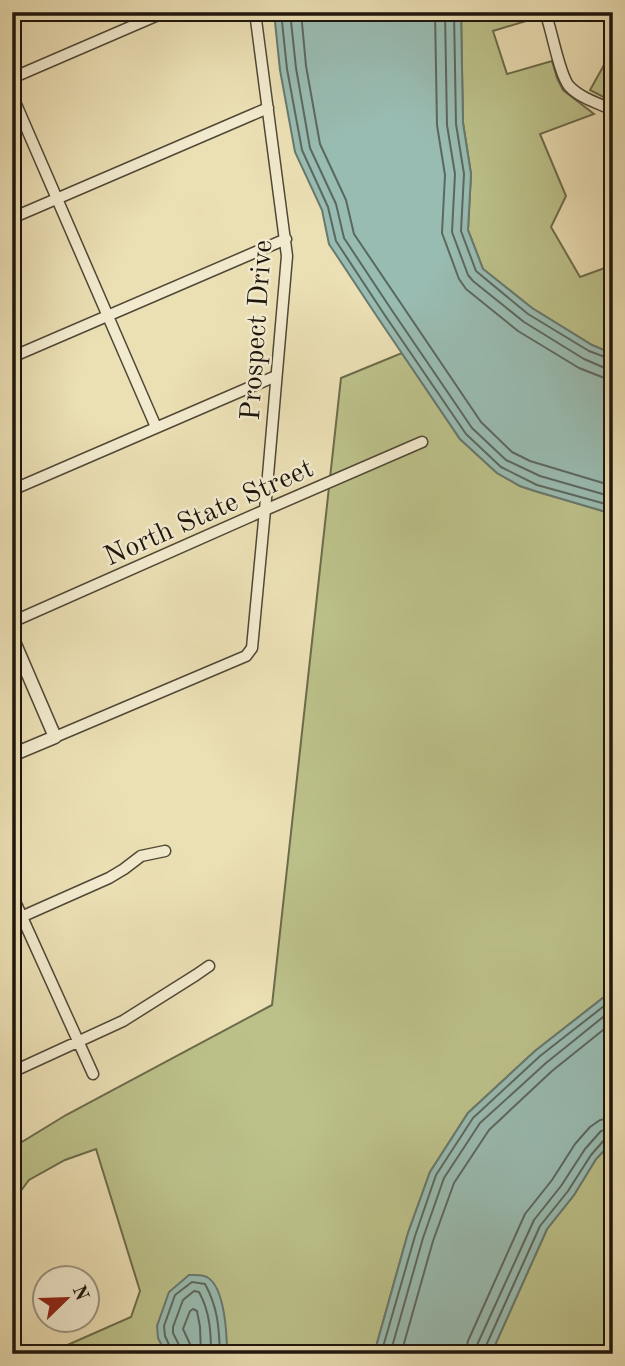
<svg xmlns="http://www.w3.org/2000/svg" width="625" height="1366" viewBox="0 0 625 1366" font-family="'Old Standard TT',serif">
<rect width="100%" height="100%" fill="#ebdfb4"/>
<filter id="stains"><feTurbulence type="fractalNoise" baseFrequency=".00286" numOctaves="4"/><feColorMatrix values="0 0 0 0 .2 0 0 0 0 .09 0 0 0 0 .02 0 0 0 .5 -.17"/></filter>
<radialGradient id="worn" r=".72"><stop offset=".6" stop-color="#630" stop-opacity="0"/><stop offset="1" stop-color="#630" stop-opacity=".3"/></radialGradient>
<path fill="#bcc18a" stroke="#6c6b4b" stroke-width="2" d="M461,12h76l2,5 -46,14 14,43 45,-13 5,17 6,12 31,24 -54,20 26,62 -15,31 29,50 33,-12v50l-4,4 4,3v32l-21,-9 -60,-37 -49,-39 -15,-39 3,-56 -8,-51z
M604,65l9,4v33l-23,-12z
M402,353l58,86 37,34 23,13 15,5 78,23v476l-78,61 -67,62 -38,59 -22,61 -34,121h-327l84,-37 9,-26 -44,-142 -31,11 -36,20 -15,20 2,37 -4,1v-90l54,-33 206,-110 69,-627z
M613,1141v213h-122l56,-125 27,-34 22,-36z"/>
<path fill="#99bcb2" stroke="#677970" stroke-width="2" d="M274,12h187l2,111 8,51 -3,56 15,39 49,39 60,37 21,9v160l-78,-23 -15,-5 -23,-13 -37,-34 -82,-121 -49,-74 -7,-34 -27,-58 -15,-82z
M613,990v151l-17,18 -22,36 -27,34 -56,125h-117l34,-121 22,-61 38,-59 67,-62z
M189,1275c6,0 12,-1 18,2 18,10 20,58 20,77h-61l-8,-16 -1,-12 12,-34z"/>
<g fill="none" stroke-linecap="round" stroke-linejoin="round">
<path stroke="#5b685f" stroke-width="2" d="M281,12l6,57 15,81 26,57 8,34 48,73 82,120 35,33 36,18 76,21
M290,12l6,56 14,80 26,56 8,34 47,71 81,119 34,32 34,16 73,21
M301,12l5,54 14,78 26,56 8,34 127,188 31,30 18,9 83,25
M435,12l2,113 8,50 -3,58 17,46 7,10 52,42 61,37 23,9 11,2
M445,12l2,113 8,49 -3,58 16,43 5,6 51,41 60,37 21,9h8
M454,12l2,112 8,50 -3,57 15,40 52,43 61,37 24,9
M172,1354l-1,-5 -6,-13 -1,-10 11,-31 17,-13 13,2c13,24 14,43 15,70
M180,1354l-1,-9 -6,-12v-6l10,-27 11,-9 5,1c11,20 12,40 12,62
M191,1354l-1,-10 -7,-15 7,-18 3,-2 4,2 3,16 1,27
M381,1354l34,-118 21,-61 37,-57 67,-62 73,-57
M390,1354l33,-116 21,-60 36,-55 66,-60 67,-54
M401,1354l32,-113 21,-58 35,-53 63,-59 61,-49
M465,1354l3,-13 57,-127 27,-34 23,-36 15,-17 10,-7 13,-2
M476,1354l1,-9 57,-125 27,-34 24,-37 16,-18 12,-3
M485,1354v-6l55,-122 28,-35 23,-36 14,-16 8,-2"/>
<defs>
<path id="minor" d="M545,12c7,18 14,62 24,74 11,12 29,17 44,24
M12,78l153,-66
M12,95l144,332
M12,218l256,-110
M12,357l274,-118
M12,490l264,-114
M12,622l253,-112 157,-68
M55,737l191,-81 6,-8 13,-138 22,-254 -32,-244
M12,895l81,179
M12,921l97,-43 15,-9 17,-13 24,-5
M12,1072l111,-51 73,-46 13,-9"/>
<path id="tertiary" d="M12,637l43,100 -43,18"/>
</defs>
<use href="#minor" stroke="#504836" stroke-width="13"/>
<use href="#tertiary" stroke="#504836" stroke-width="15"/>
<use href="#minor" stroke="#f2eace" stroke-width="10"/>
<use href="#tertiary" stroke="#f2eace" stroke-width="12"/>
</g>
<g text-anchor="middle" stroke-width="5" stroke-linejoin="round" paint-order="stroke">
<g font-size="28" fill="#1d150c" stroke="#f2eace">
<text transform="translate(255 330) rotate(-86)" y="10">Prospect Drive</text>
<text transform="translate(208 511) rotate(-24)" y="10">North State Street</text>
</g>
</g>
<rect width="625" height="1366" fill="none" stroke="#ebdfb4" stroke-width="42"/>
<rect x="14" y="14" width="597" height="1338" fill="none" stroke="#1d150c" stroke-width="3.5"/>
<rect x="21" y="21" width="583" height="1324" fill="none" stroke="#1d150c" stroke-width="2"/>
<g transform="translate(66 1299) rotate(67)"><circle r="33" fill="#f2eace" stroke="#9d9580" stroke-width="2"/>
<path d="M0-5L12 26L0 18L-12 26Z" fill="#8f2418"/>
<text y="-10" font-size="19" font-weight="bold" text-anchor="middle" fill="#1d150c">N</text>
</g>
<rect width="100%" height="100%" filter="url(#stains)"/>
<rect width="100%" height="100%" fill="url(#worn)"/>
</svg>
